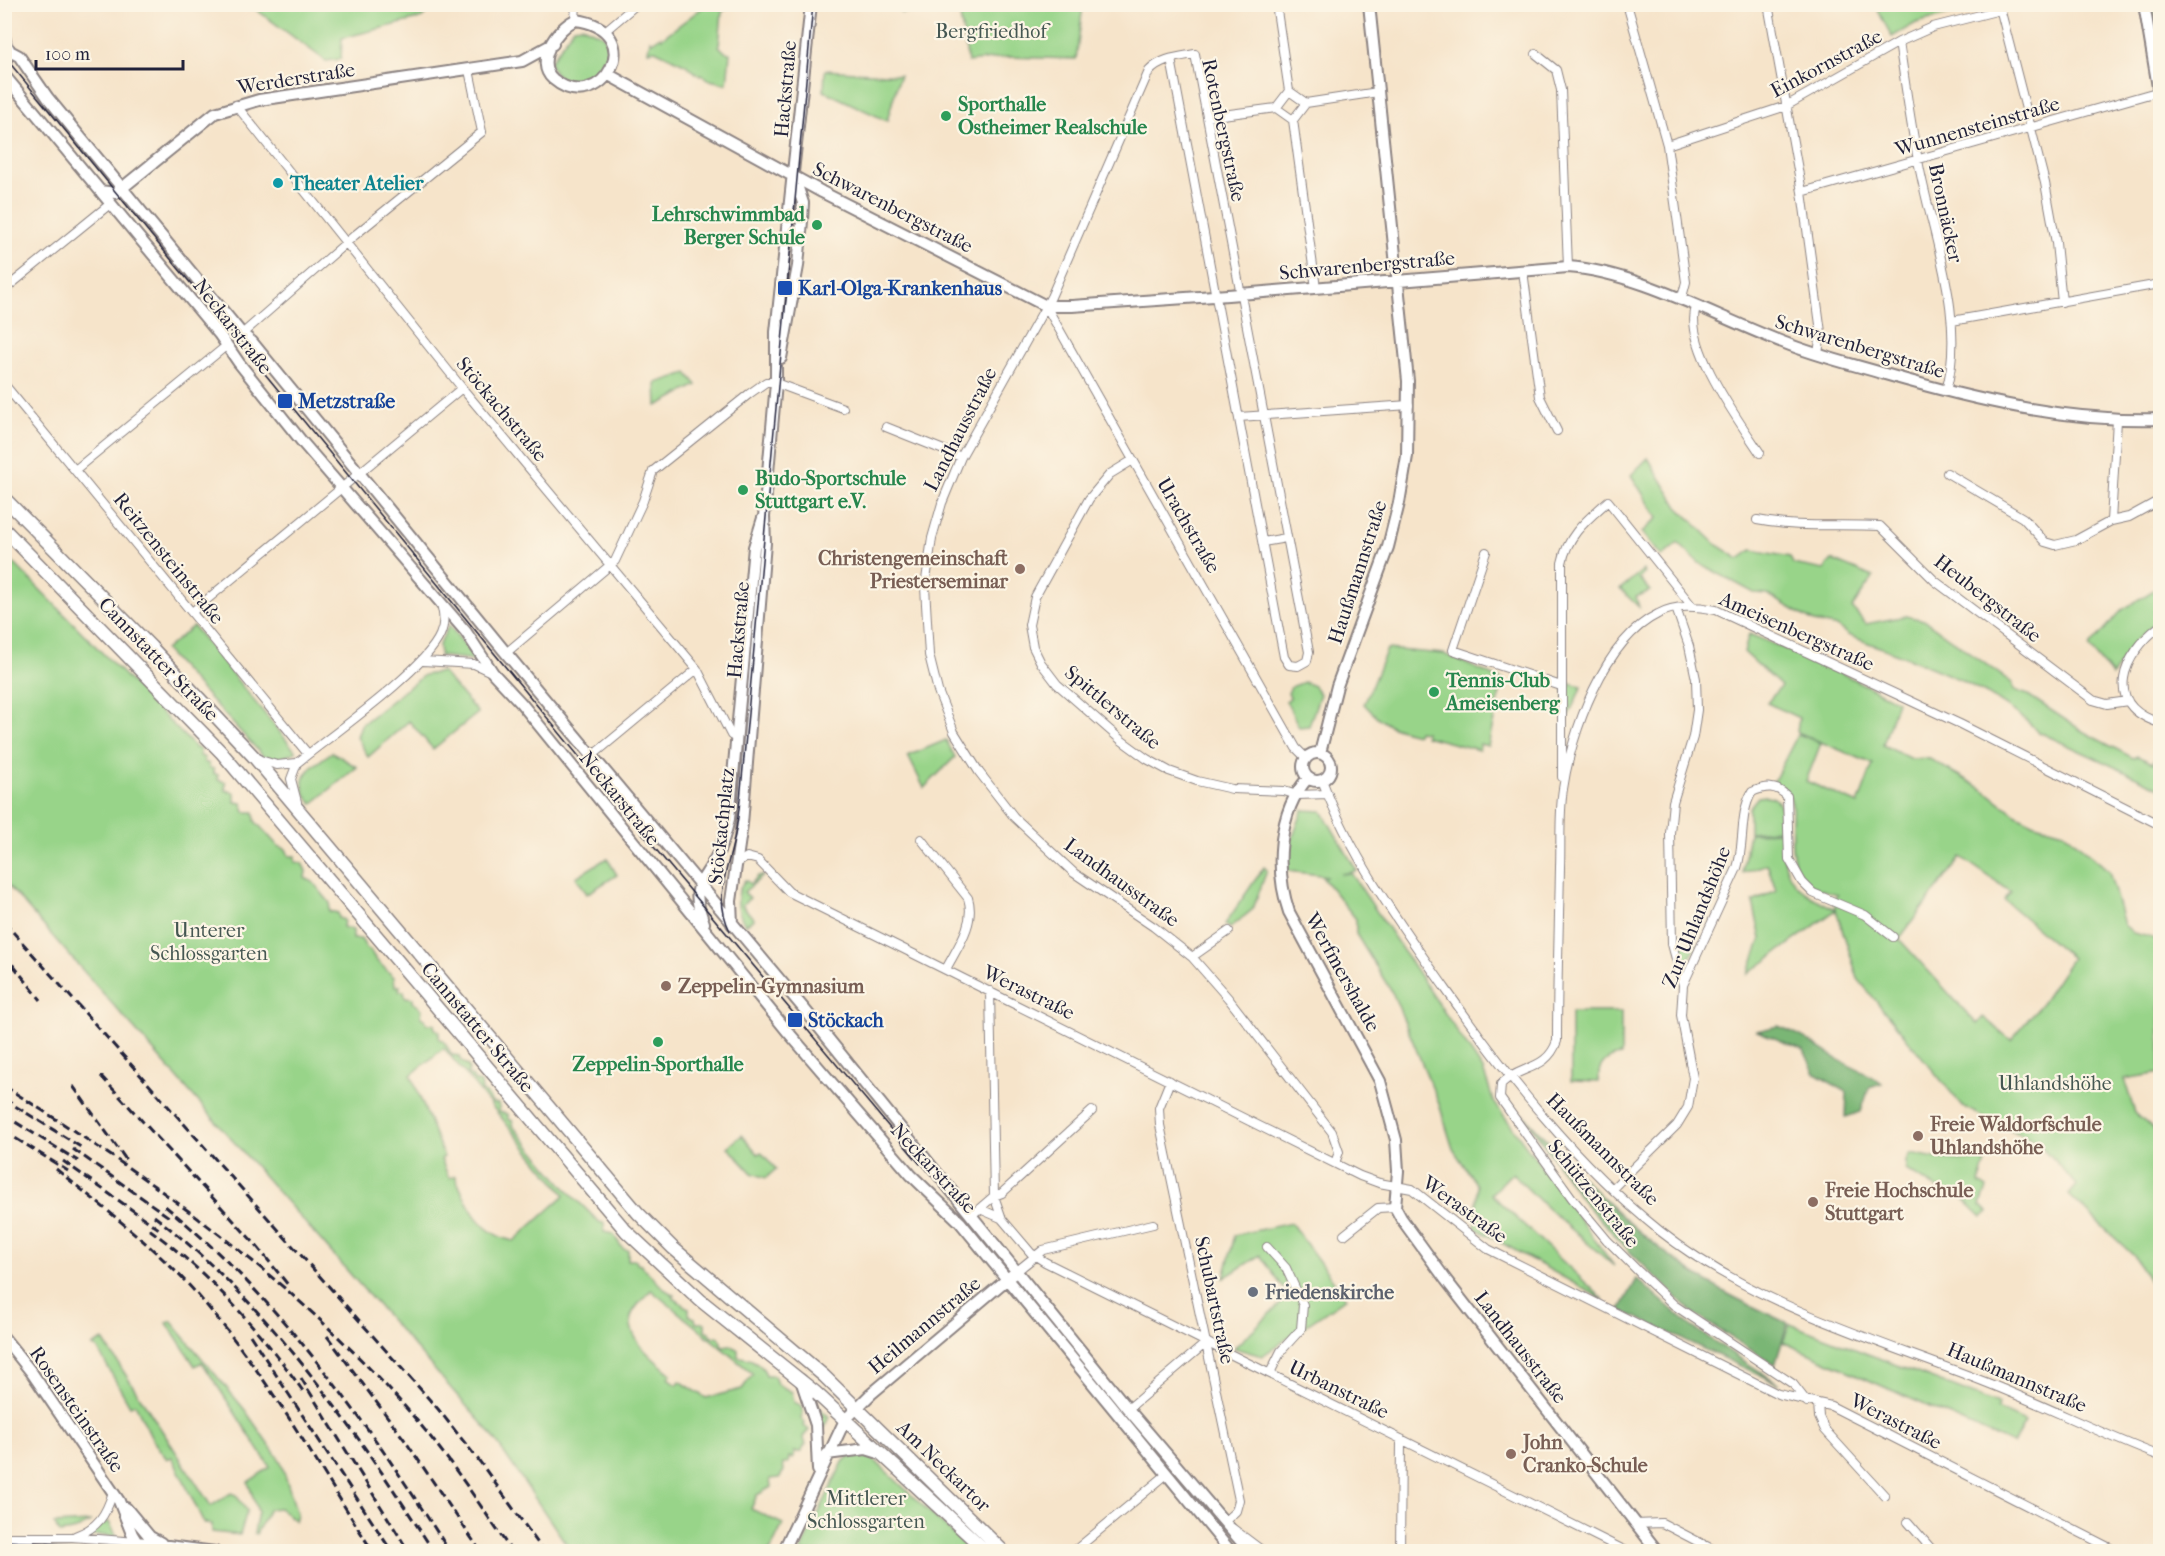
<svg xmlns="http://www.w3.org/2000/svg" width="2165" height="1556" viewBox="0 0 2165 1556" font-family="'IM FELL French Canon',serif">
<rect width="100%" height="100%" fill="#fcf5e5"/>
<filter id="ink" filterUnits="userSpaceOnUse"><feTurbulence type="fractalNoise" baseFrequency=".0167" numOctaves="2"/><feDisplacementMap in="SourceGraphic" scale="12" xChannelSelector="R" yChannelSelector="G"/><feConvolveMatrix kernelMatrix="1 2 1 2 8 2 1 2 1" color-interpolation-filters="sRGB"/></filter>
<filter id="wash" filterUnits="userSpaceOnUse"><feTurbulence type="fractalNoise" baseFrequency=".008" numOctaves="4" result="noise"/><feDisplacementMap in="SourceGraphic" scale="24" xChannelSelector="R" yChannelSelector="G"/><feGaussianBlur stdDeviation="1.35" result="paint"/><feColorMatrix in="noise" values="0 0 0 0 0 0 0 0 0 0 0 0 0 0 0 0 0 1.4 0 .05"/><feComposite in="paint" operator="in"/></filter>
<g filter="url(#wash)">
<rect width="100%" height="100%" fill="#f6e4ca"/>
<path fill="#98d489" stroke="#5d7b62" stroke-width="1.5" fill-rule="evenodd" d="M250,5h182l-10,13 -80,20 -1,21 -15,2z
M706,5h25l-9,7 -3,34 6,6 5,1 -3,31 -17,-4 -9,-6 -1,2 -14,-11 -31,-15 -7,1 2,-11 2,2 9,-6 1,2z
M897,5h40l-3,3 -32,5z
M958,5h125l-7,54 -68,-2 -40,5z
M1875,5l111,-1v1l-70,18 -24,14z
M2150,5h8l2,60z
M582,26l22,10c21,49 -47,61 -54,26l24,-35z
M825,70l75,5 -13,46 -63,-30z
M687,373l10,12 -40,21 -1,-23z
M1648,458l30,49 39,38 22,14 13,-9 38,7 3,7 31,6 8,-10 41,17 -21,31 14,16 40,-8 18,4 88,63 2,7 14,5 56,37 49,26 4,-2 16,7 7,-14v39l-121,-56c-52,-50 -126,-71 -191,-97l-10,-8 -24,-5 -47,-28 -13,-1 -55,-30 -21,-20 -16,14 -20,-25 16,-14 -27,-43z
M4,553l192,195 4,1v7l5,2 -1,4 5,2v4l5,1 -1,4 5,2v5l8,2 -1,8 10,3v9l7,1 3,9h9l1,9 23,25 8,3 3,7h6v6l7,1 4,8 -1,7 8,4 17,21 -1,8 9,2 1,5 5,2 -1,7 10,3v9h8l6,10 3,1 6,10 18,17 1,9h5l-1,5h5l1,6 8,1v4l9,7 -1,8 4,2 2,5h7l1,5 4,2v8l4,1 9,15 8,1v4l9,7 -1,8 5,2 1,4 7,2 1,9 4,1 6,10 7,1v8l9,2v5l5,2 -1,4 56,66 31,31 5,1v9l9,2 10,15 5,1v10h8l1,4 4,1 23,24 10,6v3l15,11v7l6,2 1,5h9v8l5,1 1,5h8l3,9 9,-1 7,5v7c11,0 26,7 28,19h8l3,8 15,8 2,10 6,3 3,7 -2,7 4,3 -1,4 5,4 -6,7 3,7 -5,8h-7l-1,6 -4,-1 -1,6 -5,1 1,7 -5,7 -9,1 1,8 -14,8 -6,14 32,15 -13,27h-199l-79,-116 -487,-553zM444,1048l121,147 -51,46c-34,-6 -47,-36 -59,-65l-6,2 -8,-19 3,-2 -33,-82zM651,1290l102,84 -11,15 -36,9 -26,-17 -3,4 -9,-7 3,-4c-15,-13 -44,-34 -40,-57 2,-9 14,-20 20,-27z
M1643,570l2,3 -6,5 11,13 -14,6 3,10 -19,-18z
M2160,586v33l-24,21 -24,36 -23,-29 33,-37z
M449,625l27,35 -36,-4 -1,-11z
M193,626l103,126 -18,7 -15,-3 -98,-106z
M1749,634l80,33 68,34 -14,44 28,14 17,-1 56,32 31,24 20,10 29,8 45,39 15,54 10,8 26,7v46l-2,2 2,4v81l-36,6 11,34 20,18 5,42v112l-10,-3 -16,-26 -65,-61 8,-10 -40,-43 -74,-35 -105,-128 -22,-69 -88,64 13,-35 -8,-37 23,-12 -9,-26 -25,9 7,-40 33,-1c-1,48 14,58 53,77v-11l3,-4c-44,-8 -48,-32 -46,-72 0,-8 2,-20 -4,-28 -3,-4 -10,-8 -15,-11l25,-49 23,9 -15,38 52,23 15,-40 -76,-32 2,-14 -32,-15 14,-17 -37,-34zM1961,857l50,35 -7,8 68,58 -31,46 -30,36 -28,-23 -6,7 -78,-85z
M1387,649l57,5 59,26 -15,66 -8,-2 -1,6 -54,-14v-4l-7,-1 -1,3c-26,-6 -35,-10 -53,-30z
M442,672l36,41 -45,36 -24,-28 -41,36 -11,-20 4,-12 63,-50z
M1304,682l10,4 6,8 -11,32 -10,1 -13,-26 4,-3 -2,-5 3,-6z
M1564,682l18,4 -16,35 -1,-1z
M946,740l9,17 -31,31 -16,-32z
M332,752l25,15 -45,37c-22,-27 -1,-36 20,-52z
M1766,796l7,1 7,7 2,26 -33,2v-24l9,-11z
M1303,810l19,1 35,60 -16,3 10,-1 132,197 11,32 120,164 -67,-58 -35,-35 -21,21 113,106 -129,-72 2,-43 -24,-36 -14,-45 -46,-110 -37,-60v-15l-34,-42 6,-1 -40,-5 -1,-19z
M607,858l10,17 -30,19 -11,-17z
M1264,867l3,3 -14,39 -23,19 -5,-4z
M758,876h5l-19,16 6,6 -8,7 12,14 -9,6c-9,-15 -11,-30 0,-45l6,4z
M1697,943l-10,21h-4l-5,-18z
M1571,1012h50v43c-16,2 -24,11 -22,27l-28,-1z
M742,1135l16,19 3,-2 15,17 -10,9 -14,-5 -24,-26z
M1910,1153l25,5 51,4 -7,21 8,5 -6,17 7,7 -6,5 -27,-26 -8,3 -41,-24v-9z
M1291,1223l55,75 -84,58 -28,-8 55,-52 -29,-41 -36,23 11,-43z
M171,1321l74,89 36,52 16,52 -2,7 -16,-13 -10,1 -13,25 -2,-1 4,-21 -10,-30 22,-15 -68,-105 -7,4 -28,-43z
M1790,1324l208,80 -1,5 28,13 -12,22 -230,-102z
M103,1340l108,166 20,-13 5,2 11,16 -7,24 -28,-3v-8l-8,-1 -32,-66 -5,2 -13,-17 -19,-38 -5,2 -33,-58 -5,-2z
M815,1404l14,13 -8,17 -7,-29z
M859,1453l11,3 101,95 -171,1 43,-90 6,-6z
M108,1521l9,15 -30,-1z
M91,1522l-18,9 -13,2 -6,-9z"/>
<path fill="#7ab675" stroke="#4e6c58" stroke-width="1.5" d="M1778,1026c26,9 36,19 58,32 15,10 32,14 46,26l-13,4 -8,24 -15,5 1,-25 -32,-18 -11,-24 -47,-19z
M1523,1114c56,62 112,122 183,167 26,17 55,29 82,42l-13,42 -81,-51 -64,-62 -48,-52z
M1637,1279l55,48 87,57 -159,-74z"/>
</g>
<g filter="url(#ink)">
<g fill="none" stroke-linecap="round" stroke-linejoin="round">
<defs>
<path id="street" d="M1276,4l13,87
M1627,4l40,141 19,137 -5,19
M1768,4l34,188 19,140 -3,22
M1999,4l46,179 11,60 6,59
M575,20l1,-16
M4,27l5,22
M605,31l32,-27
M1899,42c6,39 11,79 19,118 13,74 49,156 28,231
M1536,54l20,16 5,20 7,177
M1171,59l113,598 5,8 9,1 9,-5 2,-9 -114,-598c-17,3 -34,4 -46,17l-98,226 -90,160 -19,46 -10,35 -7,49 4,68 9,36 16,41 25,40 35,45 60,56 80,54 38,30 36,41 104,134 7,20 -4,11
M1289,91l17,12 -13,17 -17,-12z
M1306,103l72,-11
M236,105l226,283 235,281 34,66 5,3
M1207,117l69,-9
M1293,120l23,168
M1667,145l119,-39 113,-64 34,-15 67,-17
M1802,192l358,-101
M1523,271l17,126 17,34
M4,290l106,-86
M1046,306l250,442 10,10
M1696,307c-13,38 43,114 64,146
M1952,321l208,-37
M242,334l113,-99 127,-103 -13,-62
M4,384l304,370
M1239,417l170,-12
M886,427l75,30
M1133,460l-23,14 -21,25 -54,98 -6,28 4,22 8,16 16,21 64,56 26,19 22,12 28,10 35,8 52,2 13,4 31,-1
M75,470l151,-124
M1947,473l76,45 22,24 10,3 21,-5 35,-19 6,-101
M1757,520c40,8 82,4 123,6l55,55 158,119 14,4 21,-3
M2111,521l18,-4 31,-17
M1263,542l23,-4
M1486,552l-33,98 108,36
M1676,608l13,38 7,33 1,31 -4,27 -20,65 -3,31 2,111 11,41
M192,612l270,-224
M2160,626c-37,28 -59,79 0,97
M506,653l109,-92 28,-60 10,-30 96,-77 17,-12h7l70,26
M423,661l51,3 17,8
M592,756l105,-87
M257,759l20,6 20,-2
M1562,777v-214c6,-29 25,-43 46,-62l84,105
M1322,780c28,75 77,143 123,208 62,88 130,175 215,243 94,74 215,108 325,151 59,23 116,52 175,74
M297,802l-6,-23 6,-16c33,-27 128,-93 143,-128 5,-11 4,-20 1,-31
M921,839l47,59c8,25 -11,50 -22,71
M736,864l11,-7 11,3 31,32 571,284 19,7 33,6 76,60 290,145 53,12 287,146
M1192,957l37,-26
M990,991l4,205 8,23 29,34 14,9 583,290
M1170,1081l-11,27 1,17 79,375 -3,11 -12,11 40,30
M1612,1189l65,-64 11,-18 5,-29 -12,-63 2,-30 54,-117c8,-25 2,-54 15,-76 14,-6 24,-7 35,4l2,63 13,23 11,11 52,22 28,22
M980,1209l21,9
M972,1215l22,-19 8,-3 90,-82
M1344,1235l34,-27 17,-1
M1267,1247l19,21 17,37 -2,24 -20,22 -11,22
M1017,1271l26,-21 110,-26
M1807,1402l-14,-18 -119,-79 -35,-33 -32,-32 -35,-42 -72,-100 1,-14c19,-19 46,-13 56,-43 0,-58 2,-116 3,-174 1,-25 -1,-53 3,-78 8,-56 41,-149 95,-175 18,-10 38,-8 58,-4l244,114 200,101
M1818,1403l1,14 6,13 60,66
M1128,1409l79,-67
M1908,1522l26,30
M1635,1524l27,-1 56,29
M75,1536c23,-8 31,-21 38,-44
M4,1537h68l65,5
M1073,1552l94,-78
M1400,1552l1,-113"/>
<path id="secondary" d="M2144,4l16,95
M575,20c77,9 26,100 -22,59 -19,-17 3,-50 22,-59z
M4,48l15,8 29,42 194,236 10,8 254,311 299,357 323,399 122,143
M4,67l5,-18
M4,75l215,259 20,29 64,80 163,189 27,41 28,30 267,329 123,143 49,47 271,330
M609,75l213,117 224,114h26l156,-11 340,-28c70,5 150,51 217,76 32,13 66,21 100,31 90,26 181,48 275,45
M100,191l16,2 99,-80 44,-13 263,-39 31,-17
M781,358l17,-92 4,-45 1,-18 -9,-27
M1303 767a14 14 0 1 1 28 0a14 14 0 1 1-28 0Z
M1320,753l17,-67 51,-139 11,-44 8,-47 1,-75 -39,-377
M1308,778c-31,34 -33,93 -19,134l91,169 16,59 2,31 -3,36 6,11 45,62 212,272
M704,923c-15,-39 -2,-37 13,-68 6,-12 9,-23 12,-36l25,-272 9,-29
M732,924l-1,-23 11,-77 23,-281 -1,-26 12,-134v-51l35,-328
M4,1338l28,35 87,128 13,33 11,18
M801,1380l15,45 2,45
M827,1454l39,-5 13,4
M126,1508l24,29 11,6
M137,1542l78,10
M783,1552l62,-132 26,-26 141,-119"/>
<path id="primary" d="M4,498l147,149 103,110 384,456 35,35 151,128 180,176
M4,529l217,223 405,479 74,69 115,92 172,160"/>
</defs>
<use href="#street" stroke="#8c8382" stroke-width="10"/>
<use href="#secondary" stroke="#8c8382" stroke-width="14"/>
<use href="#primary" stroke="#8c8382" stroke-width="15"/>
<use href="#street" stroke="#fff" stroke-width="8"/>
<use href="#secondary" stroke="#fff" stroke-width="10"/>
<use href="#primary" stroke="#fff" stroke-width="12"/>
<path stroke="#22223b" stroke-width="1.5" d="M4,56l623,759 293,349
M730,931c-17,-34 -2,-62 5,-96 4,-18 5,-37 7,-56l71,-775
M4,1541l99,5 43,6"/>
<path stroke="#22223b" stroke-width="3" stroke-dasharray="9 4.5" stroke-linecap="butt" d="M4,922l434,487 42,53 64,90
M4,954l37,46
M101,1076l154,168 34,42
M4,1086c150,94 300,201 415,337 34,40 63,85 93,129
M73,1086l54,75
M4,1099l80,50
M4,1115l74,46
M4,1131l64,40
M73,1149l96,68
M63,1161l96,68
M56,1169c48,39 98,77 140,124 69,78 121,171 177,259
M165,1206c118,96 203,218 285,346
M154,1216c117,90 201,213 280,336
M149,1229c60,44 111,101 154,162
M250,1335l142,217
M327,1336l77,103 77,113
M301,1378l108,174"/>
</g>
</g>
<g fill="#2e9e5b" stroke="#fcf5e5" stroke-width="2">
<circle cx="946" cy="116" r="6"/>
<circle cx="817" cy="225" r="6"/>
<circle cx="743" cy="490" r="6"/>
<circle cx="1434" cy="692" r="6"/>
<circle cx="658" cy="1042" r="6"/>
</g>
<circle fill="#0f9aa8" stroke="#fcf5e5" stroke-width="2" cx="278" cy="183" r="6"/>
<g fill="#1a4fb4" stroke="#fcf5e5" stroke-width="2">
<rect x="777" y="280" width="16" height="16" rx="3"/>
<rect x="277" y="393" width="16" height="16" rx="3"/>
<rect x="787" y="1012" width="16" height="16" rx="3"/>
</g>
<g fill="#8d6e63" stroke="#fcf5e5" stroke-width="2">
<circle cx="1020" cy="569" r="6"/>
<circle cx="666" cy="986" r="6"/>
<circle cx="1918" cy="1136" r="6"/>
<circle cx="1813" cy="1202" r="6"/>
<circle cx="1511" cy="1454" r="6"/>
</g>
<circle fill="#6b7280" stroke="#fcf5e5" stroke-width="2" cx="1253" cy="1292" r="6"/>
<g text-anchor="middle" stroke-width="4.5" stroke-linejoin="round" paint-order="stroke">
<g font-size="20" fill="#455752" stroke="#fcf5e5">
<text x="991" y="38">Bergfriedhof</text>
<text x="209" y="937">Unterer<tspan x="209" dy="23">Schlossgarten</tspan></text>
<text x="2055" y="1090">Uhlandshöhe</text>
<text x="866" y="1505">Mittlerer<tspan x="866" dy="23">Schlossgarten</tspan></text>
</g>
<g font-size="20" fill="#22223b" stroke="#fcf5e5">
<text transform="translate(1826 63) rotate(-28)" y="7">Einkornstraße</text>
<text transform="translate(296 78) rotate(-9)" y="7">Werderstraße</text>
<text transform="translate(785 89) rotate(-85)" y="7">Hackstraße</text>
<text transform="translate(1977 126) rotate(-16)" y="7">Wunnensteinstraße</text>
<text transform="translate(1224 130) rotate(78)" y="7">Rotenbergstraße</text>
<text transform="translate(893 207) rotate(27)" y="7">Schwarenbergstraße</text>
<text transform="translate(1946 213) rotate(78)" y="7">Bronnäcker</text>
<text transform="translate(1367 265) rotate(-5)" y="7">Schwarenbergstraße</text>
<text transform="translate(233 326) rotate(52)" y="7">Neckarstraße</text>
<text transform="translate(1860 346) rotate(17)" y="7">Schwarenbergstraße</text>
<text transform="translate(502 409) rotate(50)" y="7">Stöckachstraße</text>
<text transform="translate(960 429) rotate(-63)" y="7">Landhausstraße</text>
<text transform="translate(1189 525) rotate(60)" y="7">Urachstraße</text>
<text transform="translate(169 558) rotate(51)" y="7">Reitzensteinstraße</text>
<text transform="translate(1357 572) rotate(-72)" y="7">Haußmannstraße</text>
<text transform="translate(1988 598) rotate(38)" y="7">Heubergstraße</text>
<text transform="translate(738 630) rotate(-85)" y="7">Hackstraße</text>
<text transform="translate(1797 631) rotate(24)" y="7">Ameisenbergstraße</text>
<text transform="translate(159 659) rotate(46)" y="7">Cannstatter Straße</text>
<text transform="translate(1113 707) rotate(40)" y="7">Spittlerstraße</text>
<text transform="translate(620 798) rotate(51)" y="7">Neckarstraße</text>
<text transform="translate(721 826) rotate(-84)" y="7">Stöckachplatz</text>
<text transform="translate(1122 882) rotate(36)" y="7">Landhausstraße</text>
<text transform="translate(1696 917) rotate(-68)" y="7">Zur Uhlandshöhe</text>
<text transform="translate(1343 972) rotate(61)" y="7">Werfmershalde</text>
<text transform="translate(1029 992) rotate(26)" y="7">Werastraße</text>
<text transform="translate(478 1027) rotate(50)" y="7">Cannstatter Straße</text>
<text transform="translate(1603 1149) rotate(45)" y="7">Haußmannstraße</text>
<text transform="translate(934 1168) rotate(47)" y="7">Neckarstraße</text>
<text transform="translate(1594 1193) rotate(51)" y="7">Schützenstraße</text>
<text transform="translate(1465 1209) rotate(36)" y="7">Werastraße</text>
<text transform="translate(1215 1300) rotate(78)" y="7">Schubartstraße</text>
<text transform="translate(924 1325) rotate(-40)" y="7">Heilmannstraße</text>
<text transform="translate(1521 1347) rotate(52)" y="7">Landhausstraße</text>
<text transform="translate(2017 1377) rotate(23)" y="7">Haußmannstraße</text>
<text transform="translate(1339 1389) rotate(26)" y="7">Urbanstraße</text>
<text transform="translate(77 1409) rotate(55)" y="7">Rosensteinstraße</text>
<text transform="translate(1896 1421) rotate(27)" y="7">Werastraße</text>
<text transform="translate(944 1466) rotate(44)" y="7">Am Neckartor</text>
</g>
<g font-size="20" font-weight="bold" fill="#27864d" stroke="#fcf5e5" text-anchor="start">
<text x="958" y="111">Sporthalle<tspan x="958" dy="23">Ostheimer Realschule</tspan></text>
<text x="805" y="221" text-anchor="end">Lehrschwimmbad<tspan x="805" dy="23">Berger Schule</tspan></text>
<text x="755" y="485">Budo-Sportschule<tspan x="755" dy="23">Stuttgart e.V.</tspan></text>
<text x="1446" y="687">Tennis-Club<tspan x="1446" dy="23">Ameisenberg</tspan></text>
<text x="658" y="1071" text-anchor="middle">Zeppelin-Sporthalle</text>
</g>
<g font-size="20" font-weight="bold" fill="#0d838f" stroke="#fcf5e5" text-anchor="start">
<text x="290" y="190">Theater Atelier</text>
</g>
<g font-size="20" font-weight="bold" fill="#164399" stroke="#fcf5e5" text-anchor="start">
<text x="798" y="295">Karl-Olga-Krankenhaus</text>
<text x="298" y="408">Metzstraße</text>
<text x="808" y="1027">Stöckach</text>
</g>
<g font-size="20" font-weight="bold" fill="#785e54" stroke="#fcf5e5" text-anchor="start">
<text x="1008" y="565" text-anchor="end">Christengemeinschaft<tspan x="1008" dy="23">Priesterseminar</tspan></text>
<text x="678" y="993">Zeppelin-Gymnasium</text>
<text x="1930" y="1131">Freie Waldorfschule<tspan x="1930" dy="23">Uhlandshöhe</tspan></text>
<text x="1825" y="1197">Freie Hochschule<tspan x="1825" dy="23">Stuttgart</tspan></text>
<text x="1523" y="1449">John<tspan x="1523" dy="23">Cranko-Schule</tspan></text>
</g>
<g font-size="20" font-weight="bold" fill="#5b616d" stroke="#fcf5e5" text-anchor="start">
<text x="1265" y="1299">Friedenskirche</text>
</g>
</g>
<rect width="2165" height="1556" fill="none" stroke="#fcf5e5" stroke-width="24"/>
<path d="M36 60v9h147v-9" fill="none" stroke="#22223b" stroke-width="3"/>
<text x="45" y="60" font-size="18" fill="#22223b" stroke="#fcf5e5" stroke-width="4.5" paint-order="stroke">100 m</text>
</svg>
